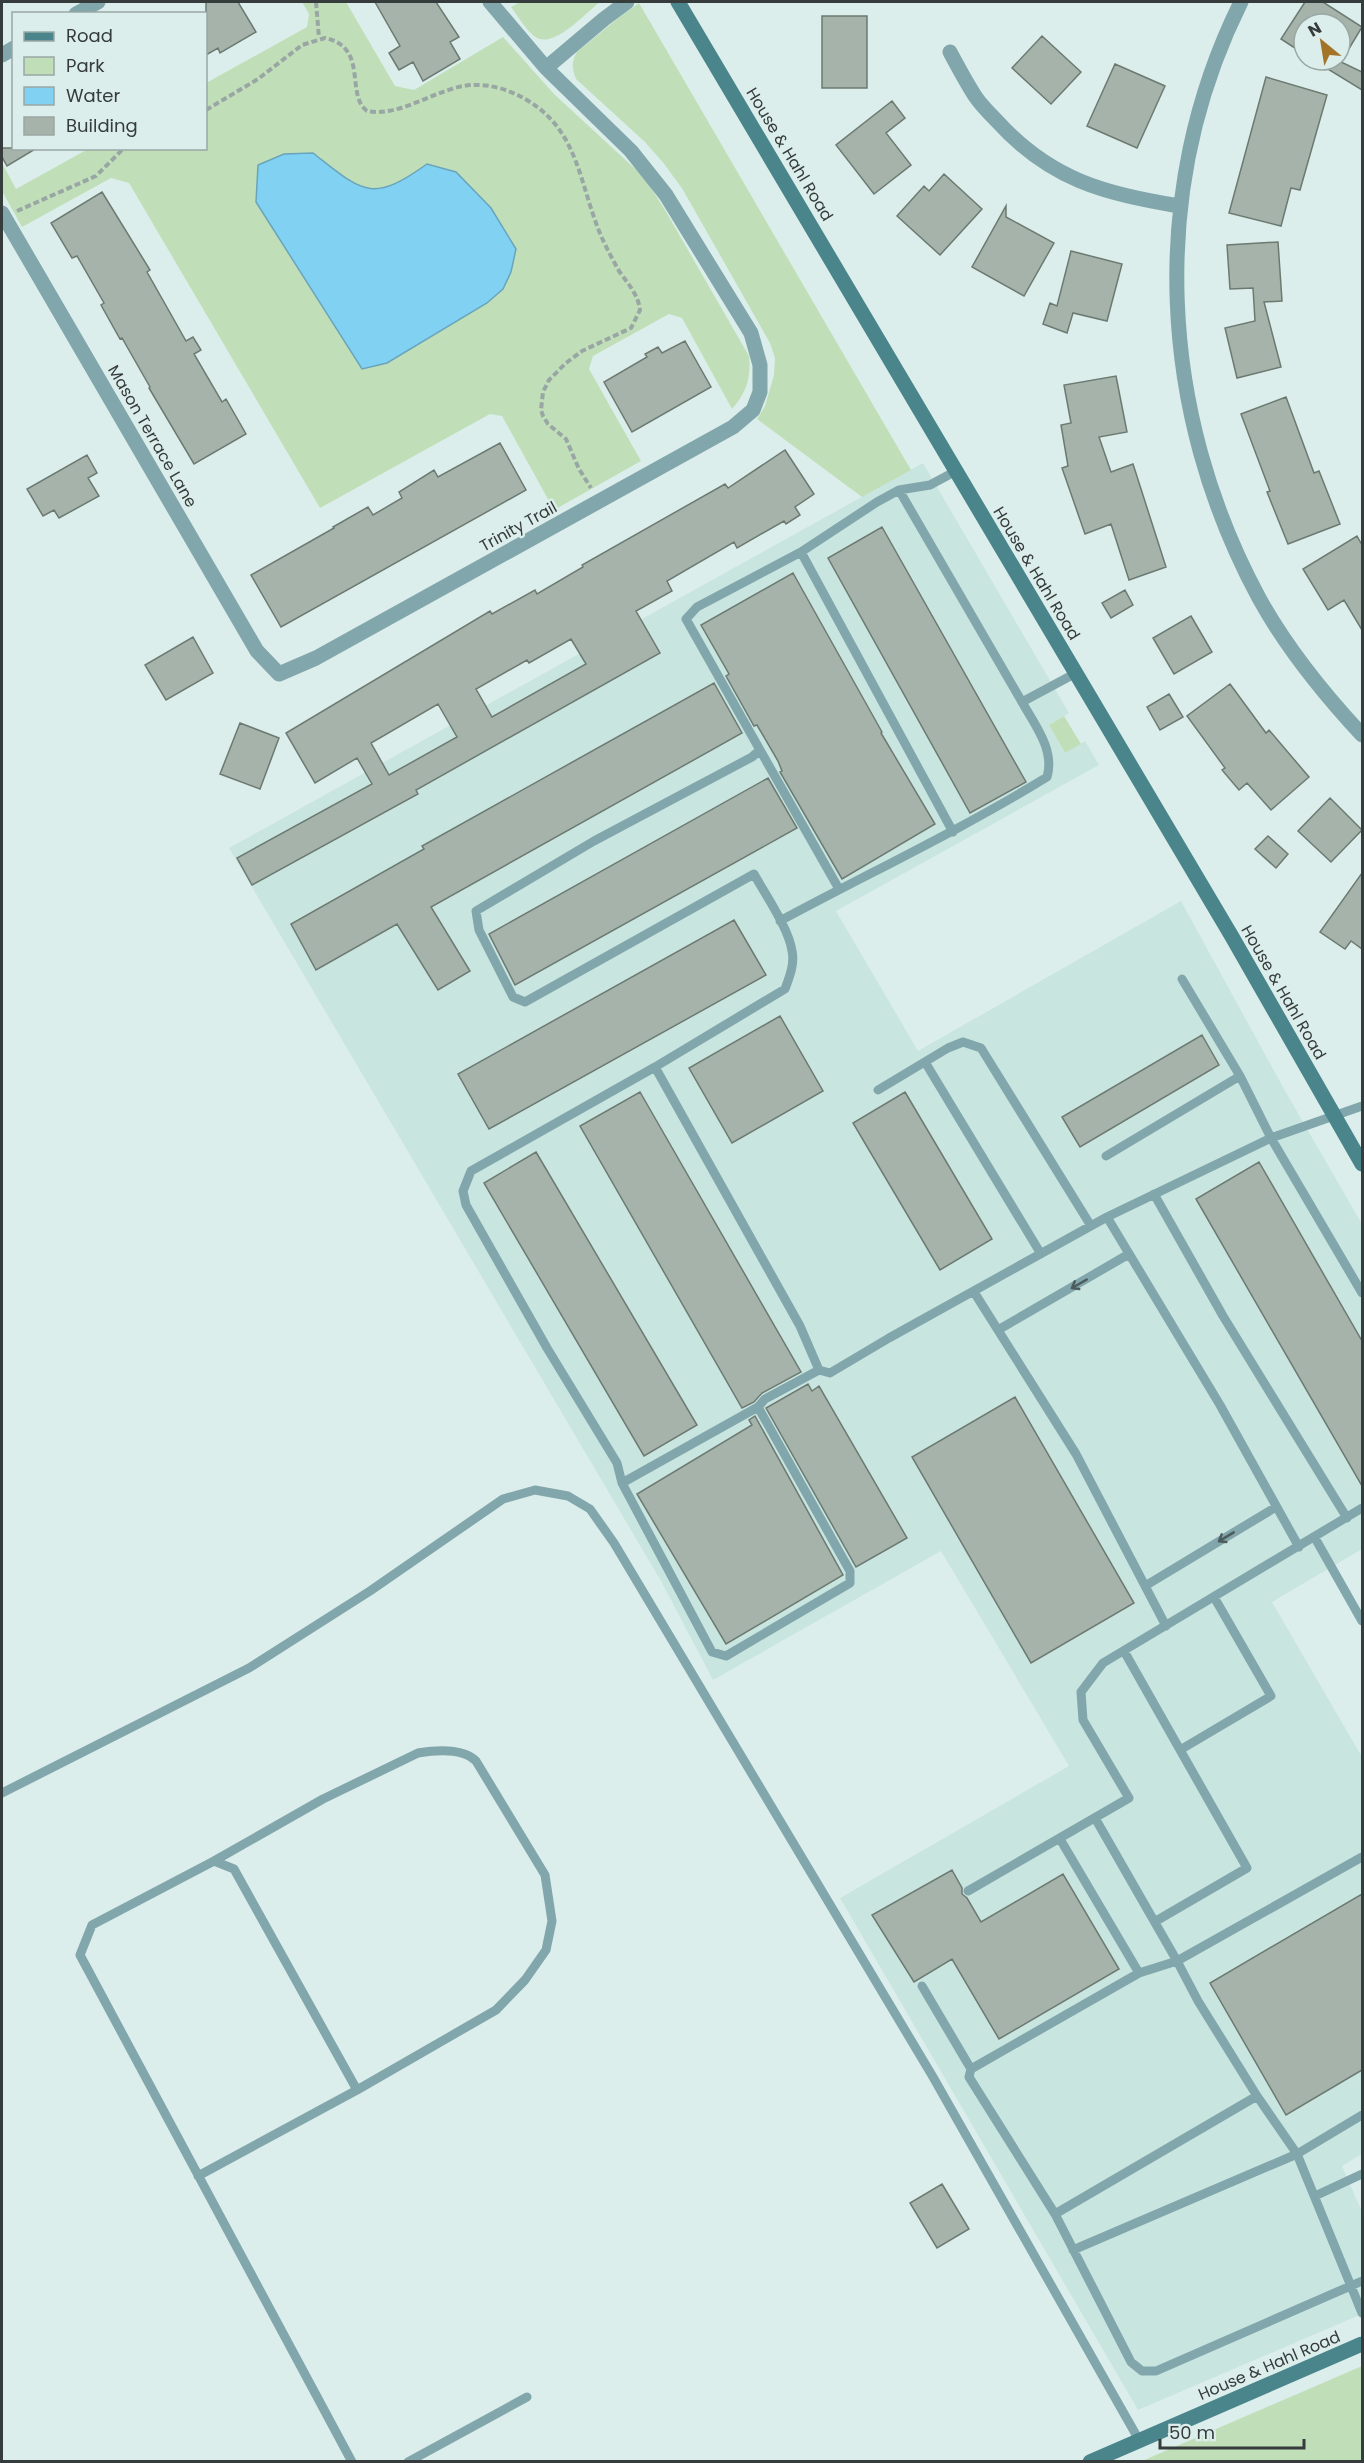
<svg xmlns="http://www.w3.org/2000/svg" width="1364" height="2463" viewBox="0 0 1364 2463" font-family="Poppins,sans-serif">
<rect width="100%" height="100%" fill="#dceeeb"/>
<path fill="#c9e5e0" d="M923,463l146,250 -20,12 16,28 20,-12 14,24 -263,146 82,140 263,-150 103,188 78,135v325l-90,53 90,155v397l-20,12 20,46v102l-224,96 -298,-512 229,-132 -128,-215 -228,129 -52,-99 -432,-733z"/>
<path fill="#c0dfb9" d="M302,2h44l49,84 19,4 89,-53 51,57 90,83 21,33 84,146c2,22 -2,36 -17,53l-50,-91 -13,-4 -76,42 -4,13 52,92 -87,49 -52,-94 -12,-2 -170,94 -191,-325 -18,-5 -89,49 -20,-36v-28l14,26 72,-40 118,-1v-65l101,-56 2,-13z
M520,2h80c-15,11 -47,49 -66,34 -9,-7 -16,-20 -23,-29z
M639,3l272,467 -49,27 -105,-78 8,-13 9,-31 1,-17 -5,-15 -87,-153 -18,-25 -20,-23 -69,-63c-4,-11 -5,-17 1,-27l40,-33z
M1064,716l17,28 -16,9 -16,-28z
M1362,2366v95h-220z"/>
<path fill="#80d1f2" stroke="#6aa4bb" stroke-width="1.5" d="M313,153c50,39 58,51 114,11l29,8 35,36 25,41 -5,23 -8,17 -16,14 -100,60 -25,6 -106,-167 2,-37 26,-11z"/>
<path fill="#a5b3ab" stroke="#6c7a72" stroke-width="1.5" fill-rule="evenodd" d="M206,2h32l18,30 -36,21 -2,-5 -12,7z
M375,2h61l23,35 -9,5 10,17 -37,22 -10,-19 -14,8 -10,-17 11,-7z
M1305,2h18l39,25 -21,35 21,10v18l-44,-27 2,-3 20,2v-38h-36v30l-23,-15z
M822,16h45v72h-45z
M1042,36l39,36 -30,32 -39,-36z
M1115,64l50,22 -28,62 -50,-22z
M1266,77l61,18 -27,95 -9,-2 -10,38 -52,-13z
M892,101l13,17 -19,15 25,32 -37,29 -38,-49z
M2,148h35l-30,18 -5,-9z
M944,174l38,35 -42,46 -43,-39 27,-30 5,5z
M102,192l48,78 -3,2 39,69 7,-4 8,13 -7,4 28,48 4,-3 20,35 -52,30 -45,-76 1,-1 -28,-49 -2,1 -19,-34 3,-2 -27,-47 -5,2 -21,-35z
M1006,206v11l48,26 -30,53 -52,-29z
M1278,242l4,59 -18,1 17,65 -44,11 -12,-50 30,-7 -2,-33 -23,1 -3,-44z
M1071,251l51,13 -15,57 -34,-8 -6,20 -24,-9 7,-21 7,3z
M685,341l26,46 -79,45 -28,-50 43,-25 -2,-3 13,-7 4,6z
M1116,376l11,56 -28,5 12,35 22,-8 33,103 -37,13 -18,-56 -26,10 -23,-66 6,-2 -7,-41 10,-2 -7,-38z
M1286,397l28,76 5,-2 21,53 -52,20 -21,-52 3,-1 -29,-77z
M500,443l26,47 -245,137 -30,-52 83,-47 -1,-1 35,-20 5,8 29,-17 -3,-6 35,-22 4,7z
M785,450l29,44 -19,13 5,8 -14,9 -2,-3 -47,27 -3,-6 -67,39 5,10 -36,20 24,42 -244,137 2,4 -166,91 -15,-27 135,-74 -15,-26 -42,25 -29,-50 204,-122 2,3 43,-24 2,4 46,-27 -1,-2 143,-81 3,4zM571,639l15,25 -94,53 -16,-28 51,-29 2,3zM438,704l19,33 -68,38 -18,-32z
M87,455l10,18 -9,5 11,18 -40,22 -5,-8 -11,6 -16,-27z
M882,527l144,255 -56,31 -142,-255z
M1357,536l5,9v85l-18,-30 -16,10 -25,-41z
M793,573l89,159 -1,1 54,91 -93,55 -62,-107 2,-1 -4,-10 -21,-36 -3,1 -28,-50 3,-2 -28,-49z
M1125,590l8,15 -22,13 -9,-15z
M1191,616l21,36 -38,22 -21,-36z
M193,637l20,36 -47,27 -21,-35z
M714,683l28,50 -311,174 39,64 -32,19 -41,-66 -81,46 -25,-46 133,-75 -2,-3z
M1230,684l36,49 3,-3 40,47 -38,33 -24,-27 -8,7 -17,-20 3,-2 -38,-52z
M1169,694l14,23 -23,13 -13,-23z
M240,723l39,15 -19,51 -40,-15z
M768,778l29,50 -282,157 -26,-51z
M1330,798l32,32 -31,32 -33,-31z
M1268,836l20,18 -12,14 -21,-19z
M1362,873v76l-11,-8 -6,8 -25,-17z
M734,920l32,55 -277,154 -31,-55z
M780,1016l43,75 -91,52 -43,-75z
M1202,1035l17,30 -139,82 -18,-30z
M640,1092l161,280 -39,21 -8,9 -12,6 -162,-282z
M905,1092l87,147 -52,31 -87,-147z
M536,1152l161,273 -53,31 -160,-273z
M1259,1162l103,179v145l-166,-287z
M808,1384l4,7 7,-5 88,152 -51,29 -90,-159z
M1015,1397l119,206 -103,60 -119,-206z
M755,1416l88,159 -117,69 -89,-150 115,-69 -3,-5z
M952,1870l10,18v6l5,4 14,24 82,-48 56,95 -120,70 -47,-80 -38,23 -42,-67z
M1362,1894v176l-76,45 -76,-132z
M942,2184l27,45 -32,19 -27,-45z"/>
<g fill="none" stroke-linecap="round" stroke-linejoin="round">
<path stroke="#99a6a4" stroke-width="4" stroke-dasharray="6 3" stroke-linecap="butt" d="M316,2l3,36
M206,110l52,-31 44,-34 23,-7c44,9 20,57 42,73 34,7 72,-25 106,-26 17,-1 37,5 52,14 55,31 54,87 77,139 5,11 11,22 17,33 9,13 19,23 21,39l-9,18 -49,23 -16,12 -17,17 -6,12 -2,18 2,6 5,8 18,15 13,30 12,19
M17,211l79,-35 28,-28"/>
<path stroke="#81a6ab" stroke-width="9" d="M956,471l-26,14 -31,5 -22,12 -76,50 -104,55 -11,12 74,131 -8,7 -158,84 -118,70 3,19 34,67 12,5 229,-128c11,20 35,55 38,77 3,13 -3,27 -7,38l-130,78 145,259 19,44 11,3 59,-35 218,-121
M899,490l123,212 54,-29
M801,552l152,280
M760,750l79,139
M780,921c89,-48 181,-91 267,-144 8,-27 -12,-52 -25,-75
M1182,979l58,97 31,62 91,155
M925,1062l116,192
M655,1067l-184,104 -8,20 3,14 81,143 70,115 5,20 90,169 14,4 124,-73v-12l-92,-164 7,-8 54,-29
M878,1090l70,-42 15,-6 18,6 110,178
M1106,1156l134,-80
M1154,1194l69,122 124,202
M974,1292l102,162 90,172
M998,1330l131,-76
M622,1483l136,-76
M1315,1538l47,83
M1299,1547l-79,-142 -113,-188 164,-79 91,-32
M1145,1586l131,-79
M1124,1651l123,217 -91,53
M1180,1750l91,-54 -57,-99
M2,1793l247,-125 121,-77 133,-92 32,-9 33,6 22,13 24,34 319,534 206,363
M1095,1818l82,143 185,-104
M214,1861l109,-62 95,-46c18,-3 45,-5 58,8l69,114 7,46 -6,29 -21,30 -29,30 -139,80
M968,1891l161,-93 -46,-78 -2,-28 22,-29 259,-155
M1139,1973l38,-12 21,40 59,95 40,58 65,159
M922,1986l49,83 168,-96 -79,-134
M971,2069l-2,8 86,137 202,-118
M198,2176l159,-86 -123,-221 -20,-8 -122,64 -12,30 272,507
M1315,2196l47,-22
M1055,2214l76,148 11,9h14l206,-90
M1073,2250l224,-96 65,-39
M408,2462l119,-65"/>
<path stroke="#81a6ab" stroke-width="15" d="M1241,2c-94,189 -82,411 18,596 28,51 64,95 103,137
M76,14l22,-12
M950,52c8,15 16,30 25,44 6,9 14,17 21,24 54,60 107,73 183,86
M2,55l12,-7
M546,68l58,-49 23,-17
M2,213l255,438 22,23 37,-16 417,-231 20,-17 7,-18v-27l-9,-32 -85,-138 -35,-44 -85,-83 -56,-66"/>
<path stroke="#4a858c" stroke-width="15" d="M678,2l553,933 131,229
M1090,2462l272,-118"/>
</g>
<defs><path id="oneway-shaft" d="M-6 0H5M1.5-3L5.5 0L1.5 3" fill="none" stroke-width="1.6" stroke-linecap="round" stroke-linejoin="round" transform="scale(1.5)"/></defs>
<g stroke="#4c5c5d">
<use href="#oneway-shaft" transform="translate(1079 1284) rotate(150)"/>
<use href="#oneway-shaft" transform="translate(1226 1537) rotate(149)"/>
</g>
<g text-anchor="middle" stroke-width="5" stroke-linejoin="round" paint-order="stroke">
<g font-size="16" fill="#353c3b" stroke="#dceeeb">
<text transform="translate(790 154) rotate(59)" y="6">House &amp; Hahl Road</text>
<text transform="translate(153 436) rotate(60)" y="6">Mason Terrace Lane</text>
<text transform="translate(518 526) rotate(-29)" y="6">Trinity Trail</text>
<text transform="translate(1037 573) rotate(59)" y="6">House &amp; Hahl Road</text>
<text transform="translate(1284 992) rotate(60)" y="6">House &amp; Hahl Road</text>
<text transform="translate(1269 2365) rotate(-23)" y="6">House &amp; Hahl Road</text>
</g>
</g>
<rect width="1364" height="2463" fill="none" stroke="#353c3b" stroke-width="6"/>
<rect x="12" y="12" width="195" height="138" fill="#dceeeb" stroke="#99a7a5" stroke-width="1.5"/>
<rect x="24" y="32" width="30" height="9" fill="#4a858c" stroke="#99a7a5" stroke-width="1.5"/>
<text x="66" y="42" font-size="18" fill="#353c3b">Road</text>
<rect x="24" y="57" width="30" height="18" fill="#c0dfb9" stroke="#99a7a5" stroke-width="1.5"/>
<text x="66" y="72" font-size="18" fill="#353c3b">Park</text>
<rect x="24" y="87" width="30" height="18" fill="#80d1f2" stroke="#99a7a5" stroke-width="1.5"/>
<text x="66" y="102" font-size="18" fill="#353c3b">Water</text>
<rect x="24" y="117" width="30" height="18" fill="#a5b3ab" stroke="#99a7a5" stroke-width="1.5"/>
<text x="66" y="132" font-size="18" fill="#353c3b">Building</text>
<g transform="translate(1322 42) rotate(330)"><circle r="28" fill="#dceeeb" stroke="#99a7a5" stroke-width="1.5"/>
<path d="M0-4.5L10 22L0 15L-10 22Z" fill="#a37428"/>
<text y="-9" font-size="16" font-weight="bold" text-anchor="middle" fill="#353c3b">N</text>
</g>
<path d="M1160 2439v9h144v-9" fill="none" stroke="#353c3b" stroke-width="3"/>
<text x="1169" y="2439" font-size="18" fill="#353c3b" stroke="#dceeeb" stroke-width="4.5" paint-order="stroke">50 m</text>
</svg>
